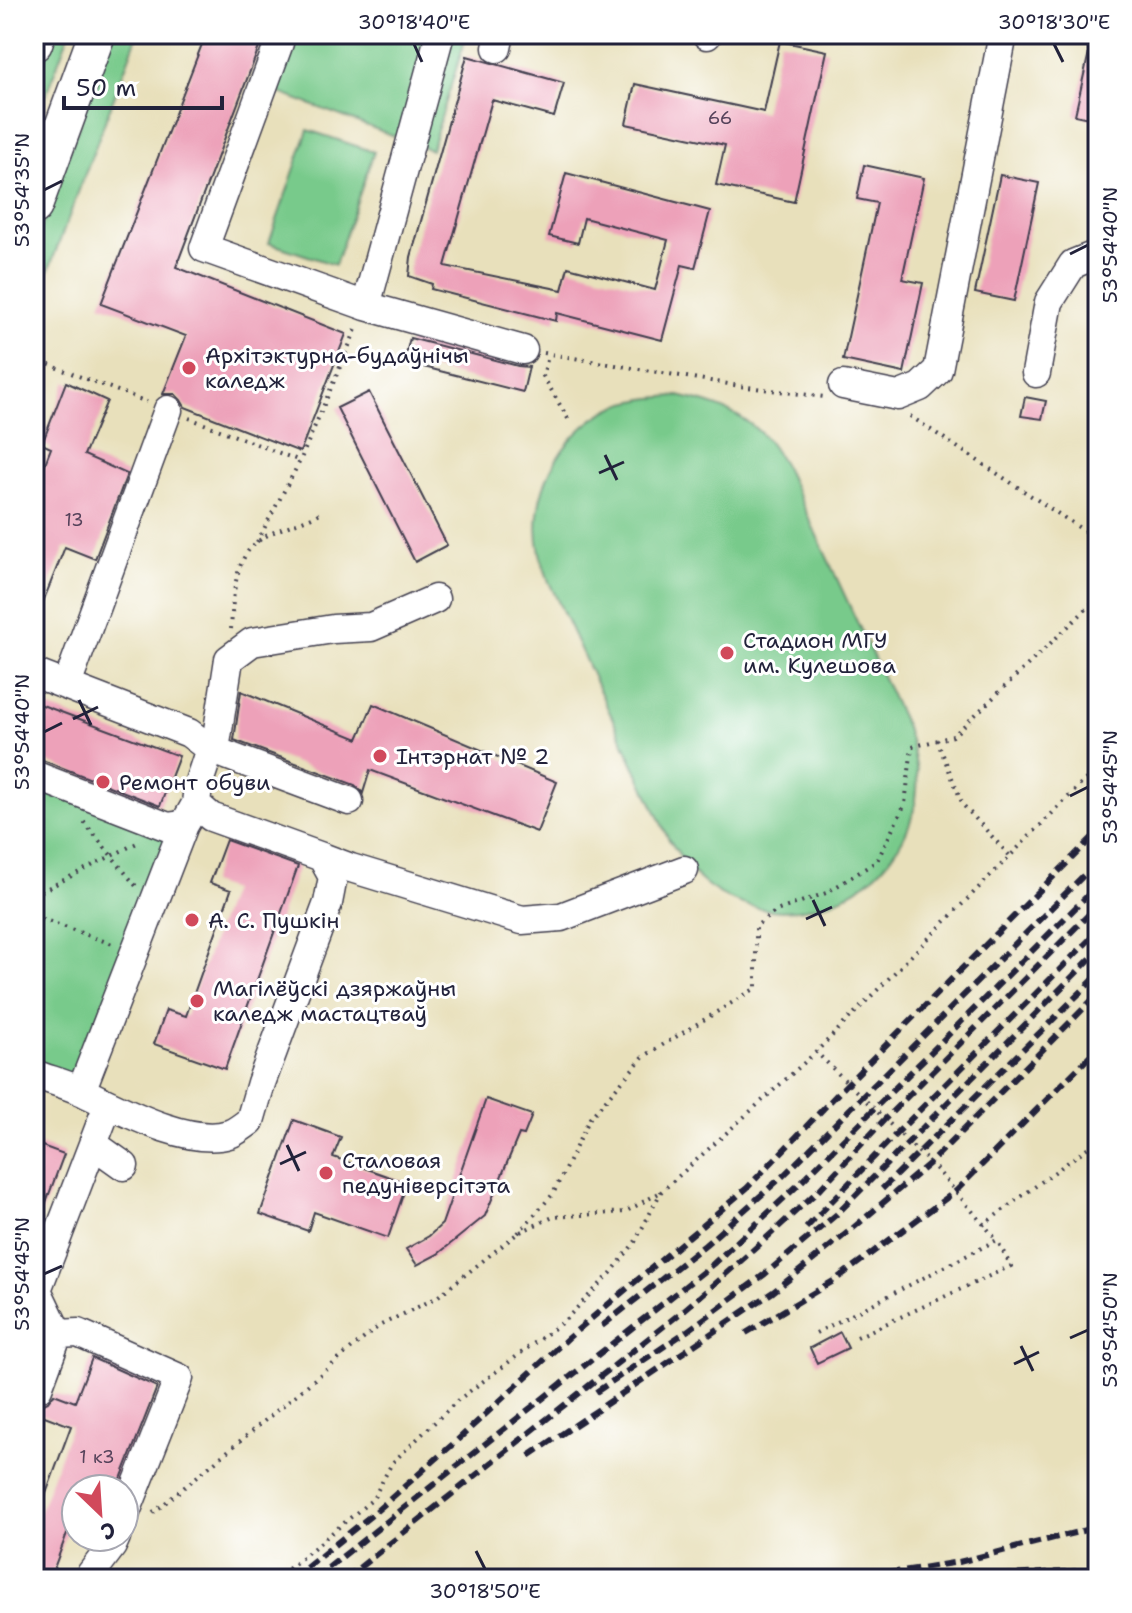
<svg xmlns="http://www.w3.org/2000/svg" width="1132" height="1613" viewBox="0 0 1132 1613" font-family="'Shantell Sans',sans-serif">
<rect width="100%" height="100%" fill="#fff"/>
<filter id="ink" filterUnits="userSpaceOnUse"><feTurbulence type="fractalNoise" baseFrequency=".0125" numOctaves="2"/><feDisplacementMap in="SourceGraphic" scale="16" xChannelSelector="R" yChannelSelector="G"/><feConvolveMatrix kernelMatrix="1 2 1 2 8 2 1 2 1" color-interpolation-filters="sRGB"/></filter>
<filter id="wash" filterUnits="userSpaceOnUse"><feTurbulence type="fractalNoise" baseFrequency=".006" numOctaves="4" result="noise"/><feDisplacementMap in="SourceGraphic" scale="32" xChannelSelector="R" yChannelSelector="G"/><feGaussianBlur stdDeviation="1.8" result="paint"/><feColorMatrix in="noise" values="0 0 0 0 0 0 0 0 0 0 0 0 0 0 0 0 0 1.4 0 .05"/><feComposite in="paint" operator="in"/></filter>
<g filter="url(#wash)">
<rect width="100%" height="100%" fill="#e8e0bb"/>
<path fill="#78ca8b" stroke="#4d7663" stroke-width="2" d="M54,34h15l-31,82 -4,26v-52z
M112,34h26l-104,275v-61z
M266,34h201l-36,116 -178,-67z
M308,130l66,22 -39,113 -66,-22z
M679,396c35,8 66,17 90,46 6,8 12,18 17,27l119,256c7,21 14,42 12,65 -8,98 -124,155 -206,98 -19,-13 -31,-32 -43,-50l-119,-256c-3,-10 -7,-19 -9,-29 -13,-57 20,-120 72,-145 21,-9 44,-11 67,-12z
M34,780l139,53 -96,244 -43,-15z"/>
<g id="blocks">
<path fill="#eda1b9" d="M206,34h58l-88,233 170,67 -46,118 -115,-45 -4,-7 -6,-6h-12l23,-58 -85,-32z
M780,41l47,10 -33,151 -78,-17 9,-40 -99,-21 9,-40 129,28z
M1091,43l7,1v76l-23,-5z
M467,56l97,27 -10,34 -62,-17 -47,166 117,24 6,-23 87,23 13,-50 -84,-22 -6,25 -29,-7 17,-63 144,38 -15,57 -13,-3 -20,75 -105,-27 -1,8 -125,-32 1,-5 -23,-8 2,-19z
M864,165l60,13 -22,101 21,4 -19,90 -61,-13 34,-157 -20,-4z
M1000,175l39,8 -25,118 -39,-8z
M410,338l108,28 11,1 -6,25 -119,-30z
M66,382l41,19 -23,54 43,19 -32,85 -30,-12 -30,75 -1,-130 17,-44 -9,-4z
M369,392l78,153 -32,17 -78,-154z
M1025,397l21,4 -4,18 -21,-3z
M241,691l117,48 15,-35 184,78 -20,50 -167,-62 -7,23 -8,-8 -121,-45z
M34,702l145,54 -19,50 -120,-47 -6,-1z
M226,840l72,26 -73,203 -71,-25 12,-34 20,6 22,-62 23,-64 -21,-7z
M486,1099l46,16 -8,20 -5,-1 -34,82 -47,38 -21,11 -11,-16 23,-13 13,-12z
M294,1120l47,17 -8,20 74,26 -19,55 -74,-26 -6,19 -48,-17z
M34,1143l30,11 -28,75h-2z
M840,1332l8,16 -31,15 -7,-15z
M92,1358l65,29 -40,102h-41v20l-26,70h-16v-53l37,-100 -37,-14v-8l8,1 6,-3 6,-8 21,8z"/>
</g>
</g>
<g filter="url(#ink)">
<use href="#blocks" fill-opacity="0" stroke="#403e4e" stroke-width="2"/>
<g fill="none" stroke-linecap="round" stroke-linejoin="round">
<defs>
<path id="minor" d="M707,35v-1
M279,43l-75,205 162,58 157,44
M497,48l3,-14
M366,306l74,-272
M1036,373l13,-71 24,-38 25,-10
M843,385l55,11 22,-9 18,-17 65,-336
M34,673l155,60 21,16 139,52
M67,685l101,-275
M215,750l14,-91 23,-17 81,-13 38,-2 64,-28
M34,775l134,52 16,-2
M322,857l29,11 171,52 39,-3 123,-47
M34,1074c16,6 32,10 47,17 37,17 107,56 148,43 7,-2 15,-9 21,-13l11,-38 67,-180 5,-26 -11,-20 -111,-40 -15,-13 2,-19 12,-36
M81,1091l103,-266 12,-21
M93,1144l31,22
M58,1334l20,-1 101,45 -55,139
M38,1388l20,-54 -21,-44 71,-185
M87,1579l25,-33 4,-9"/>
<path id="major" d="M34,43l3,-9
M34,206l63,-172"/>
</defs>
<use href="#minor" stroke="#403e4e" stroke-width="31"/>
<use href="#major" stroke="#403e4e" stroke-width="39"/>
<path stroke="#403e4e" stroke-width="4" stroke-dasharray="2 6" stroke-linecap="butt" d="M544,353l196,33 84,11
M34,359l113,43
M547,360l-4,16 27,46
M910,416l188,124
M189,418l111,43
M257,542l43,-81 57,-134
M231,629c2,-27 2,-69 26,-87 18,-14 43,-18 63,-29
M937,740l26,65 47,51
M84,822l52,64
M34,895l107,-54
M34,916l81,29
M983,1225l115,-85
M518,1233l35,-39 37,-76 53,-61 113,-69v-62l20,-15 50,-18 51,-32 28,-57 7,-57 41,-11 145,-138
M816,1333l181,-93 -59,-69 -122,-119
M857,1337l154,-71 -14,-26
M153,1513l226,-187 57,-28 82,-65 35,-16 72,-5 34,-19
M276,1579l97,-80 19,-36 66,-63 106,-79 47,-48 24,-31 26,-50 155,-140 282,-285"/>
<use href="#minor" stroke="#fff" stroke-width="28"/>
<use href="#major" stroke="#fff" stroke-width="36"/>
<path stroke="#22223b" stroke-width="6" stroke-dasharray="12 6" stroke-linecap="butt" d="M882,1189l216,-214
M806,1228l92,-96 200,-201
M602,1326l103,-81 79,-70 314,-314
M746,1333l89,-53 121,-89 142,-143
M596,1392l94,-63 75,-55 72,-60 261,-263
M529,1456l244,-164 79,-63 78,-66 168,-169
M292,1579l81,-65 79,-69 116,-107 179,-150 101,-105 250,-251
M314,1579l399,-315 83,-77 302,-302
M345,1579l338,-268 68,-59 67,-61 67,-72 213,-214
M852,1579l107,-17 139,-35
M928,1579l156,-8 14,2"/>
</g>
</g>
<path fill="none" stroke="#22223b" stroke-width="3" d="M414,44l8,18M1054,44l9,18M44,190l18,-9M1070,254l18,-9M605,455l12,25M599,473l25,-11M79,700l12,25M73,719l25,-12M44,732l18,-9M1070,796l18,-9M813,900l12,26M806,919l26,-12M287,1145l12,26M280,1164l26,-12M44,1274l18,-8M1070,1338l18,-8M1021,1346l12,25M1014,1364l25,-12M476,1551l9,18"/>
<g fill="#d1495b" stroke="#fff" stroke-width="3">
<circle cx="189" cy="368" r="8"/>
<circle cx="727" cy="653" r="8"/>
<circle cx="380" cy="756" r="8"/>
<circle cx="103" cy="782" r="8"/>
<circle cx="192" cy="920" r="8"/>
<circle cx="197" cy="1001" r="8"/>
<circle cx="326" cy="1173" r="8"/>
</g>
<g text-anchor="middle" stroke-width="6" stroke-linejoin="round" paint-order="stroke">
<g font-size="18" fill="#55425a">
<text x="720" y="124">66</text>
<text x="74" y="526">13</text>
<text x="97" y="1463">1 к3</text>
</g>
<g font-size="22" fill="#22223b" stroke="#fff" text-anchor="start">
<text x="205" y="363">Архітэктурна-будаўнічы<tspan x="205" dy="25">каледж</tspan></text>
<text x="743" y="648">Стадион МГУ<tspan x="743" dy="25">им. Кулешова</tspan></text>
<text x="396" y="764">Інтэрнат № 2</text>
<text x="119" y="790">Ремонт обуви</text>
<text x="208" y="928">А. С. Пушкін</text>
<text x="213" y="996">Магілёўскі дзяржаўны<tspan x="213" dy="25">каледж мастацтваў</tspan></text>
<text x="342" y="1168">Сталовая<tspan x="342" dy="25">педуніверсітэта</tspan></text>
</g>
</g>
<rect width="1132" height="1613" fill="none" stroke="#fff" stroke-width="88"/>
<g transform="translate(100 1513) rotate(155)"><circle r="38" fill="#ffffff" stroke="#a7a7b1" stroke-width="2"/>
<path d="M0-6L14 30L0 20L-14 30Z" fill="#d1495b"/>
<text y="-12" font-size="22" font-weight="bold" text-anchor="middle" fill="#22223b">С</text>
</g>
<path d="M64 96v12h158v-12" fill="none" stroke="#22223b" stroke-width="4"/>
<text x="76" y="96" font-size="24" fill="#22223b" stroke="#ffffff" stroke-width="6" paint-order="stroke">50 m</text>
<rect x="44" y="44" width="1044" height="1525" fill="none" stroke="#22223b" stroke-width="3"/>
<g font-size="20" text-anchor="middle" fill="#22223b">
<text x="414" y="29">30°18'40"E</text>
<text x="1054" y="29">30°18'30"E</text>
<text transform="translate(22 190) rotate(-90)" y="7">53°54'35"N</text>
<text transform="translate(1110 245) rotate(-90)" y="7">53°54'40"N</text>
<text transform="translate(22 732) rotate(-90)" y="7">53°54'40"N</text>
<text transform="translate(1110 787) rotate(-90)" y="7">53°54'45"N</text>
<text transform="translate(22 1274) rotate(-90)" y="7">53°54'45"N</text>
<text transform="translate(1110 1330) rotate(-90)" y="7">53°54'50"N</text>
<text x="485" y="1598">30°18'50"E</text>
</g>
</svg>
